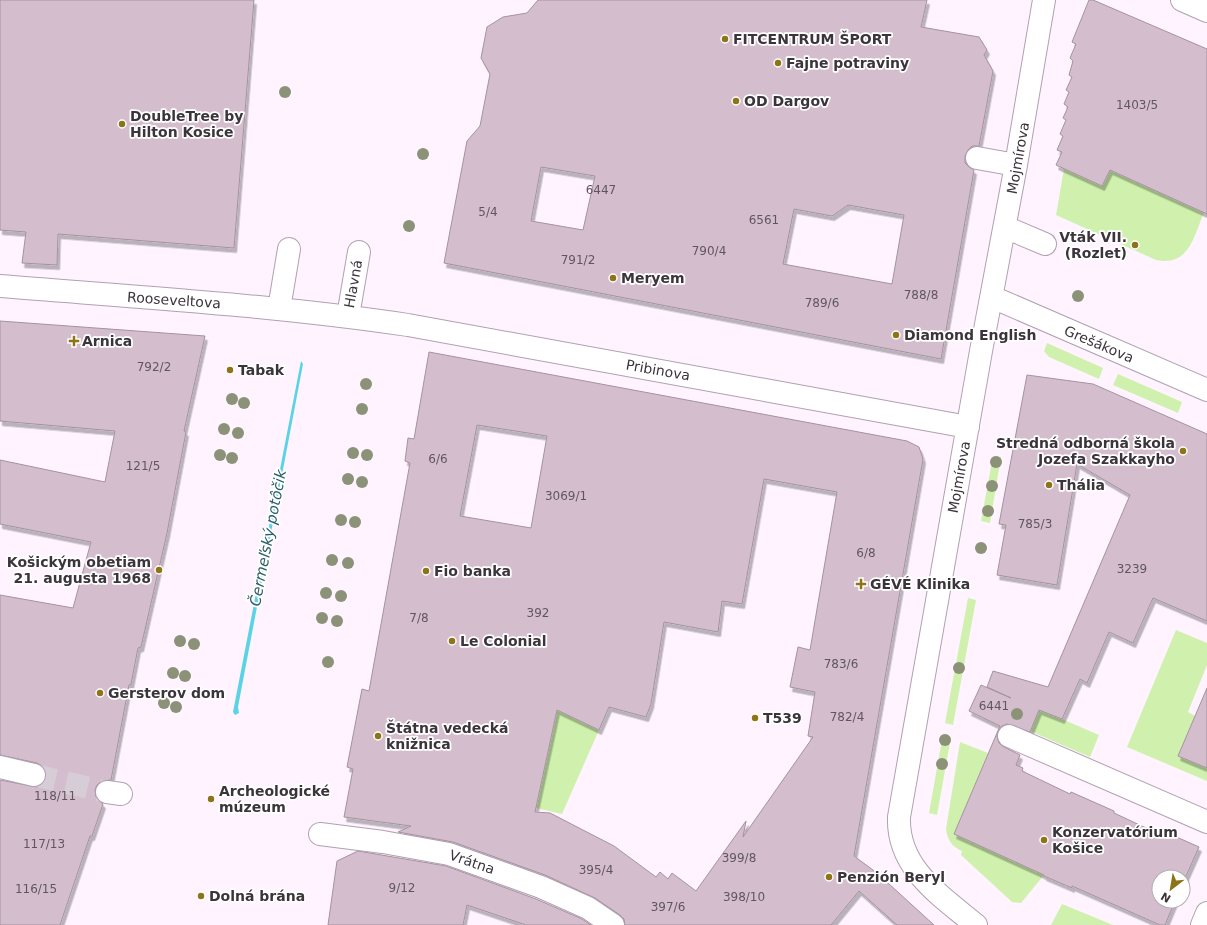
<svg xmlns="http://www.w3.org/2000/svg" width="1207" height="925" viewBox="0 0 1207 925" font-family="'DejaVu Sans',sans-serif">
<defs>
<filter id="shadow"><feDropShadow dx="2.5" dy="4.5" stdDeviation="0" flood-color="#0004"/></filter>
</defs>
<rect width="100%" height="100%" fill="#fef3fe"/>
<path fill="#d0f1ae" d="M1064,169l38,17 8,-16 88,40 1,-2 6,2c-11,25 -15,57 -49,50l-100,-45z
M1047,343l56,25 -4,11 -50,-22 -5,-6z
M1118,374l64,28 -4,11 -65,-28z
M993,456l8,1 -11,66 -9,-2z
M968,598l8,2 -23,125 -8,-2z
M1176,630l31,13v22l-19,47 7,4 -17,40 29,12v13l-80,-34z
M563,688l16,32 20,10 -37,84 -26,-6 20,-92 -3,-1z
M1011,697l88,38 -9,22 -88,-38z
M943,734l8,3 -14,78 -8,-2z
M960,742l28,11 -34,81 90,41 -23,28 -9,-1 -51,-47 1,-4c-10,-4 -15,-12 -16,-22z
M1062,904l51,21h-62z"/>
<path fill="#5ad3e6" d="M301,361l2,3 -65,343 1,6 -4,2 -2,-3z"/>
<path fill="#d4becd" stroke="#a5919f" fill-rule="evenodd" filter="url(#shadow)" d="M0,0h254l-20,248 -176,-14 -1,31 -35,-2 4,-31 -26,-2z
M538,0h389l-6,27 58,10 8,13 -3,5 9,16 -14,75h-7l-4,4 -3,6v7l4,4 5,3 -33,189 -497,-96 23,-122 13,-15 10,-52 -9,-16 6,-31 16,-10 24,-4zM541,167l54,9 -12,54 -52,-9zM848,205l56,10 -12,69 -109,-20 11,-55 38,7z
M1089,0h4l114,49v165l-97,-44 -8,16 -46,-21 6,-13 -5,-2 6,-14 -3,-2 6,-14 -3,-2 5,-11 -4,-3 5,-12 -3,-2 6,-13 -3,-2 4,-14 -3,-3 6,-14 -4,-2z
M0,321l205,15 -21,95 2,1 -19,101 -26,114 -3,1 -7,36 -2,1 -18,95 -9,1 -5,4 -2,5 1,7 7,7 -11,32h-2l-30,89h-60v-145l37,7 6,-4 3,-6v-6l-4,-5 -5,-3 -37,-8v-160l73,13 18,-66 -91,-18v-64l105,22 10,-51 -115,-10z
M429,352l478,89 12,6 4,12 -69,397 23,17 57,52h-37l-38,-34 -28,34h-206l-1,-6 -4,-4 -25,-17 -50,-23 -92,-33 -55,-10 13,-6 -67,-9 9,-48 -6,-2 15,-78 7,2 41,-228 -5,-2 3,-23 6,1zM477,425l70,11 -16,92 -71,-12zM764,479l73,13 -27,158 -12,-3 -8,40 25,5 -7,44 5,1 -70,100 3,-16 -50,70 -24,-18 -4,6 -8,-7 -4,5 -42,-31 -64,-33 -15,-1 22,-102 42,20 10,-23 37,10 5,-13 13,-82 54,10 4,-31 20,3z
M1027,375l66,9 114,50v187l-54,-23 -20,45 -24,-11 -22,51 -7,-4 -18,40 -23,-9 -9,22 -23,-8 -5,2 -4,5 -1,6 2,6 5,4 16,8 -4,10 7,3 -1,3 48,23 1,-2 43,19v2l47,22 2,-4 36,16 -16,36v-6h-24v24h16l-10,24h-5l-88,-39v2l-28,-12v-1l-90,-41 46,-108 -31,-15 12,-26 30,13 -24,-11 6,-16 55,16 82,-192 -53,-31 -20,121 -60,-10 9,-50 -7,-1z
M1207,688v80l-29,-12z
M358,851l88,15 90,33 46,20 9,6h-65l-59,-20 -4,20h-135l9,-64z"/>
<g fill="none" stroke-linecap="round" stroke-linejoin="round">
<path stroke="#d7cdd7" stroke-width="22" stroke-dasharray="22 11" stroke-linecap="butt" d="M34,775l73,17"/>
<defs>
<path id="minor" d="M1182,0l25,11
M977,158l39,7
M1005,227l40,17
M0,286c136,11 273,19 408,39l560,102
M992,297l215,93
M279,309l10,-60
M348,316l11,-64
M1009,736l198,86
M0,767l34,8
M107,792l14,2
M320,834l63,8 66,12 92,33 47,21 25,17
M976,925c-35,-29 -79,-57 -77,-108l82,-466 35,-186 28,-165
M1202,925l5,-12"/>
</defs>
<use href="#minor" stroke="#b1a0b1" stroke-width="24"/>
<use href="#minor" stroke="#fff" stroke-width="22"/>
</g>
<g fill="#8b9278">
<circle cx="285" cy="92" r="6"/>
<circle cx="423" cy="154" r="6"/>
<circle cx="409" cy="226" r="6"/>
<circle cx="1078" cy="296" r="6"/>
<circle cx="366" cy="384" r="6"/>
<circle cx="232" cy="399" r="6"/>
<circle cx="244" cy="403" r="6"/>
<circle cx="362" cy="409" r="6"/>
<circle cx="224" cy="429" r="6"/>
<circle cx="238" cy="433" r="6"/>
<circle cx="353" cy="453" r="6"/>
<circle cx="220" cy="455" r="6"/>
<circle cx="367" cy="455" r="6"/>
<circle cx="232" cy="458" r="6"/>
<circle cx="996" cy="462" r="6"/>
<circle cx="348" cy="479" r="6"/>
<circle cx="362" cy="482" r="6"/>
<circle cx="992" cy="486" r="6"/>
<circle cx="988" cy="511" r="6"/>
<circle cx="341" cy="520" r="6"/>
<circle cx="355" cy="522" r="6"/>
<circle cx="981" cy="548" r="6"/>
<circle cx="332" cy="560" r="6"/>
<circle cx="348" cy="563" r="6"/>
<circle cx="326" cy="593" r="6"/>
<circle cx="341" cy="596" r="6"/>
<circle cx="322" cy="618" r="6"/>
<circle cx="337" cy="621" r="6"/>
<circle cx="180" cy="641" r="6"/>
<circle cx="194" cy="644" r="6"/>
<circle cx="328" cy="662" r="6"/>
<circle cx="959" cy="668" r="6"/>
<circle cx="173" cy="673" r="6"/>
<circle cx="185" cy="676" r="6"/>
<circle cx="164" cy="703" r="6"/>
<circle cx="176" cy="707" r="6"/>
<circle cx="1017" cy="714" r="6"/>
<circle cx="945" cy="740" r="6"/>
<circle cx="942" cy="764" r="6"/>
</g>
<g fill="#8e7419" stroke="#fff" stroke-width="1.5">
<circle cx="725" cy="39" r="4"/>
<circle cx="778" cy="63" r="4"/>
<circle cx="736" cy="101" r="4"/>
<circle cx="122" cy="124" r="4"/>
<circle cx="1135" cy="245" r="4"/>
<circle cx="613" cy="278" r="4"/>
<circle cx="896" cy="335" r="4"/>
<path d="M72 335h4v4h4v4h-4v4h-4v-4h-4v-4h4z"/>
<circle cx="230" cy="370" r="4"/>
<circle cx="1183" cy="451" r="4"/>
<circle cx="1049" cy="485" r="4"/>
<circle cx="159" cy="570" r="4"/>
<circle cx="426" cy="571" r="4"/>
<path d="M859 578h4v4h4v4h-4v4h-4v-4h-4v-4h4z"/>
<circle cx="452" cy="641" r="4"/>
<circle cx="100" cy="693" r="4"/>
<circle cx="755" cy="718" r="4"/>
<circle cx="378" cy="736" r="4"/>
<circle cx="211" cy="799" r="4"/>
<circle cx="1044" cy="840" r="4"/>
<circle cx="829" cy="877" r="4"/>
<circle cx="201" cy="896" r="4"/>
</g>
<g text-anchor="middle" stroke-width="3.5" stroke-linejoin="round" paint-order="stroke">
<g font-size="12" fill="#615660">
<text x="1137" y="109">1403/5</text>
<text x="601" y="194">6447</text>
<text x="488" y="216">5/4</text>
<text x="764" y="224">6561</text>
<text x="709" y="255">790/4</text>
<text x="578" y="264">791/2</text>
<text x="921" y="299">788/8</text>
<text x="822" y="307">789/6</text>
<text x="154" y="371">792/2</text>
<text x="438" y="463">6/6</text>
<text x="143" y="470">121/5</text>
<text x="566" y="500">3069/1</text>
<text x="1035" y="528">785/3</text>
<text x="866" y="557">6/8</text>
<text x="1132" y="573">3239</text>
<text x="538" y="617">392</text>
<text x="419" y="622">7/8</text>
<text x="841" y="668">783/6</text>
<text x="994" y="710">6441</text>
<text x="847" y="721">782/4</text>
<text x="55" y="800">118/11</text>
<text x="44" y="848">117/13</text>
<text x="739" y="862">399/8</text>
<text x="596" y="874">395/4</text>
<text x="402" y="892">9/12</text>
<text x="36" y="893">116/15</text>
<text x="744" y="901">398/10</text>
<text x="668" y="911">397/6</text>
</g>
<g font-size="14" font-weight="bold" fill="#3b343b" stroke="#fff" text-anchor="start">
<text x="733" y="44">FITCENTRUM ŠPORT</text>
<text x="786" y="68">Fajne potraviny</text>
<text x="744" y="106">OD Dargov</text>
<text x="130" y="121">DoubleTree by<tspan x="130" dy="16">Hilton Kosice</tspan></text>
<text x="1127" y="242" text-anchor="end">Vták VII.<tspan x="1127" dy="16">(Rozlet)</tspan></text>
<text x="621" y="283">Meryem</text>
<text x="904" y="340">Diamond English</text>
<text x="82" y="346">Arnica</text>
<text x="238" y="375">Tabak</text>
<text x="1175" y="448" text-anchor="end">Stredná odborná škola<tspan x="1175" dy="16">Jozefa Szakkayho</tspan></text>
<text x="1057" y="490">Thália</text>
<text x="151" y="567" text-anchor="end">Košickým obetiam<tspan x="151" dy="16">21. augusta 1968</tspan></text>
<text x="434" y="576">Fio banka</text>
<text x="870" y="589">GÉVÉ Klinika</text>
<text x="460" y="646">Le Colonial</text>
<text x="108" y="698">Gersterov dom</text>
<text x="763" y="723">T539</text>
<text x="386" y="733">Štátna vedecká<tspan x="386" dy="16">knižnica</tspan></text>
<text x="219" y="796">Archeologické<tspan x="219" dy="16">múzeum</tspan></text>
<text x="1052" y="837">Konzervatórium<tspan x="1052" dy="16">Košice</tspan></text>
<text x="837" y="882">Penzión Beryl</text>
<text x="209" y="901">Dolná brána</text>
</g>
<g font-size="14" fill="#3b343b" stroke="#fff">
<text transform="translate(1018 158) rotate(-80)" y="5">Mojmírova</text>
<text transform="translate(353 284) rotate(-80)" y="5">Hlavná</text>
<text transform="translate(174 300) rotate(4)" y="5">Rooseveltova</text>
<text transform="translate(1099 344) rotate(23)" y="5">Grešákova</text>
<text transform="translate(658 370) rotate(10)" y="5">Pribinova</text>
<text transform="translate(959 477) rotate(-80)" y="5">Mojmírova</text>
<text transform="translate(472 862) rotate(19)" y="5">Vrátna</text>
</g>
<g font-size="15" font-style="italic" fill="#2b5e66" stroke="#fff">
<text transform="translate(268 538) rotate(-79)" y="5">Čermeľský potôčik</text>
</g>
</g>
<g transform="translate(1171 889) rotate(211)"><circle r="19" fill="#ffffff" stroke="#b1aeb1"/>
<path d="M0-3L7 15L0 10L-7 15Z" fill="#8e7419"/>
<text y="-6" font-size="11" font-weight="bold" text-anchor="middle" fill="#3b343b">N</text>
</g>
</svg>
